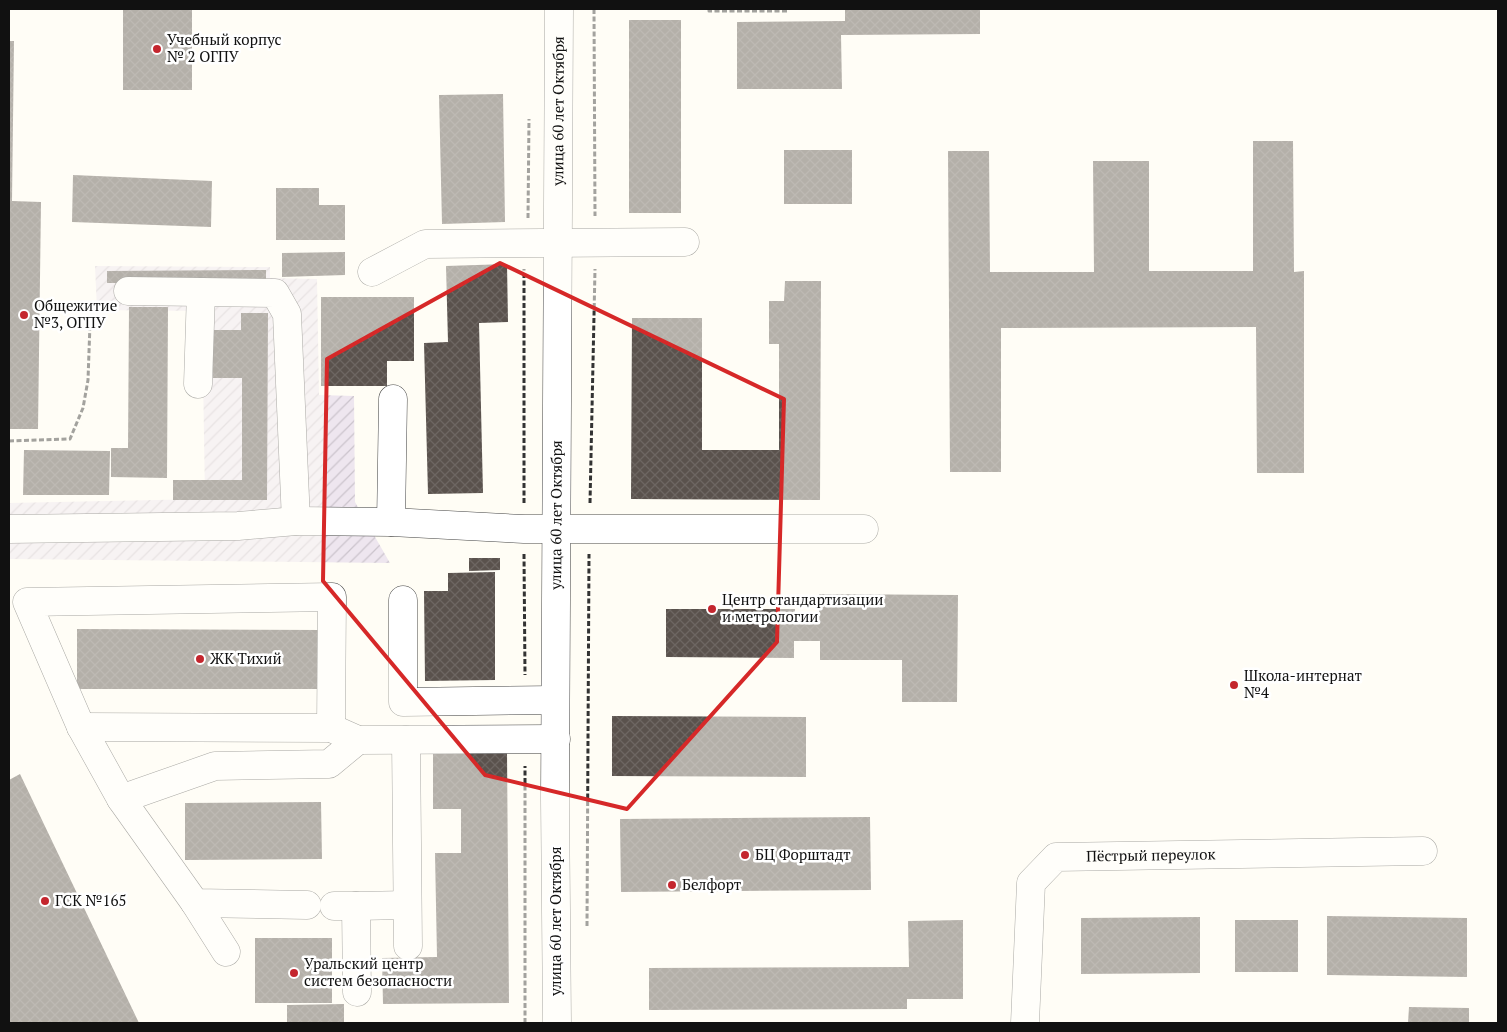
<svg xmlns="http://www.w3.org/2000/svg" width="1507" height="1032" viewBox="0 0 1507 1032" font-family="'PT Serif',serif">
<defs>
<pattern id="industrial-furrows" width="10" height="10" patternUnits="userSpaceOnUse" patternTransform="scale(1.25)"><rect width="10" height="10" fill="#eee6ef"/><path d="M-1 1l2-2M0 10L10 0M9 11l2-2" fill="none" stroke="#cbc4cc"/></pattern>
<pattern id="building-cross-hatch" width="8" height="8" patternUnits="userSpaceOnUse" patternTransform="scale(1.25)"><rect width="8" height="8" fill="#5a524d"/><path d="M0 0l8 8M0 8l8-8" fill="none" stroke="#6d6662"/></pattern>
</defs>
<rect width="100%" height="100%" fill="#fffdf5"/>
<path fill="url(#industrial-furrows)" d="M95,266l175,1v11l47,1 2,116 35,1 1,106 35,61 -381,-4v-56l196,-4 -3,-188 -105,-1z"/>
<path fill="url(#building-cross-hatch)" d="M123,9h69v81h-69z
M845,9h135v25l-139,1 1,54h-105v-67l108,-1z
M629,20h52v193h-52z
M9,41h5l-2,160 29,1 -3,227h-29z
M503,94l2,128 -63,2 -3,-129z
M1253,141h40l1,131 10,-1v202h-47l-1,-146 -255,1v144h-51l-2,-321h41l1,121h104l-1,-111h56v110h104z
M784,150h68v54h-68z
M73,175l139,6 -1,46 -139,-5z
M276,188h43v17h26v35h-69z
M345,252v23l-63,2v-24z
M507,264l1,58 -29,1 4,170 -55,1 -4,-151 24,-1 -2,-76z
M266,270v13h-159v-12z
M785,281h36l-1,219 -189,-1 1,-181h70v132h77v-106h-10v-43h15z
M321,297h93v64h-27v25h-66z
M129,307h39l-1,171 -56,-1v-29h17z
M241,313h27l-1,187h-94v-20h69v-102h-29v-48h28z
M24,450l86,1 -1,44h-86z
M469,558h31v12l-31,1z
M495,572v108l-70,1 -1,-90h24v-18z
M819,594l139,1 -1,107h-55v-42h-82v-19h-26v17l-128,-1v-48h129l-1,14h25z
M77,629l245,1v59h-245z
M612,716l194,1v60l-194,-1z
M507,752l2,251 -126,1 -1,-46 55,-1 -2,-104h26v-44h-28v-56z
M20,774l119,249h-130v-243z
M321,802l1,57 -137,1v-57z
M870,817l1,73 -250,2 -1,-73z
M1327,916l140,2v59l-140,-2z
M1200,917v56l-119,1v-56z
M963,920v79h-56v10l-258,1v-42l260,-1 -1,-46z
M1235,920h63v52h-63z
M255,938h77v65h-77z
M344,1004v19h-57v-18z
M1409,1007l60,1v15h-61z"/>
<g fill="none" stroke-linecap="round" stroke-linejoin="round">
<defs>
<g id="minor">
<path d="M372,272l53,-28 260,-2"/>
<path d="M128,291l147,2 12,21 9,207"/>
<path d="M198,384l3,-92"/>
<path d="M391,522l2,-123"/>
<path d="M9,529l229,-3 58,-5 95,1 133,7h340"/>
<path d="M403,600v102l152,-2"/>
<path d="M81,727l250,1 27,12 198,-1"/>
<path d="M331,728l1,-131 -305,5 54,125 40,72 94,-33 114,-2 29,-24"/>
<path d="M406,740l2,206"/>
<path d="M121,799l74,104 112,2"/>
<path d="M195,903l31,49"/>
<path d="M334,906h22"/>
<path d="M357,992l-1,-86 51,-1"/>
<path id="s1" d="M557,1023l-2,-224 4,-790"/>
<path id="s2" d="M1025,1023l6,-140 25,-26 367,-6"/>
</g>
</defs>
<use href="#minor" stroke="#444" stroke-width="29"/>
<path stroke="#333" stroke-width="3" stroke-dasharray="5 2.5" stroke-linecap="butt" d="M594,9l1,207
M709,9v2h78
M528,218l1,-99
M9,441l61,-2 13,-31 5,-28 2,-56
M524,503v-234
M590,503l5,-234
M524,554l1,121
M587,926l2,-372
M525,1023v-257"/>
<use href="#minor" stroke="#fff" stroke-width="28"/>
</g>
<path d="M0 0H1507V1032H0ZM500,263l284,136 -7,243 -150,167 -142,-34 -162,-194 4,-222z" fill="#fffdf5" fill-opacity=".55" fill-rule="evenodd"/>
<path fill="none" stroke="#d62828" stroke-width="4" stroke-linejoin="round" d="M500,263l284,136 -7,243 -150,167 -142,-34 -162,-194 4,-222z"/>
<g fill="#c4262e" stroke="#fff" stroke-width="2">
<circle cx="157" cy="49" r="5"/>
<circle cx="24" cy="315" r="5"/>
<circle cx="712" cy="609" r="5"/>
<circle cx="200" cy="659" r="5"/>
<circle cx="1234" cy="685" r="5"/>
<circle cx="745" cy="855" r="5"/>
<circle cx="672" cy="885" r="5"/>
<circle cx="45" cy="901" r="5"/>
<circle cx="294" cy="973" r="5"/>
</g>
<g text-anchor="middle" stroke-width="5" stroke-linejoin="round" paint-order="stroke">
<g font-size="15" fill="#111" stroke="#fff" text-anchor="start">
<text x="167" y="45">Учебный корпус<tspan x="167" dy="17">№ 2 ОГПУ</tspan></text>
<text x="34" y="311">Общежитие<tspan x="34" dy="17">№3, ОГПУ</tspan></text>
<text x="722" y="605">Центр стандартизации<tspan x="722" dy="17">и метрологии</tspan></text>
<text x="210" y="664">ЖК Тихий</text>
<text x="1244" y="681">Школа-интернат<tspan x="1244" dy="17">№4</tspan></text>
<text x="755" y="860">БЦ Форштадт</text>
<text x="682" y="890">Белфорт</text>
<text x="55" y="906">ГСК №165</text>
<text x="304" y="969">Уральский центр<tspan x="304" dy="17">систем безопасности</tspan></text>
</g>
<g font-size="15" fill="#111" stroke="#fff">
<text dy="5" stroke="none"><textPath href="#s1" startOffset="912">улица 60 лет Октября</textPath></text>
<text dy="5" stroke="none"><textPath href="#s1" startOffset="508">улица 60 лет Октября</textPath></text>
<text dy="5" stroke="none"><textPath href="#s2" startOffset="271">Пёстрый переулок</textPath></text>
<text transform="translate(556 921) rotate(-90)" y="5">улица 60 лет Октября</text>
</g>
</g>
<rect width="1507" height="1032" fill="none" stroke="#111111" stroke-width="20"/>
</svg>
